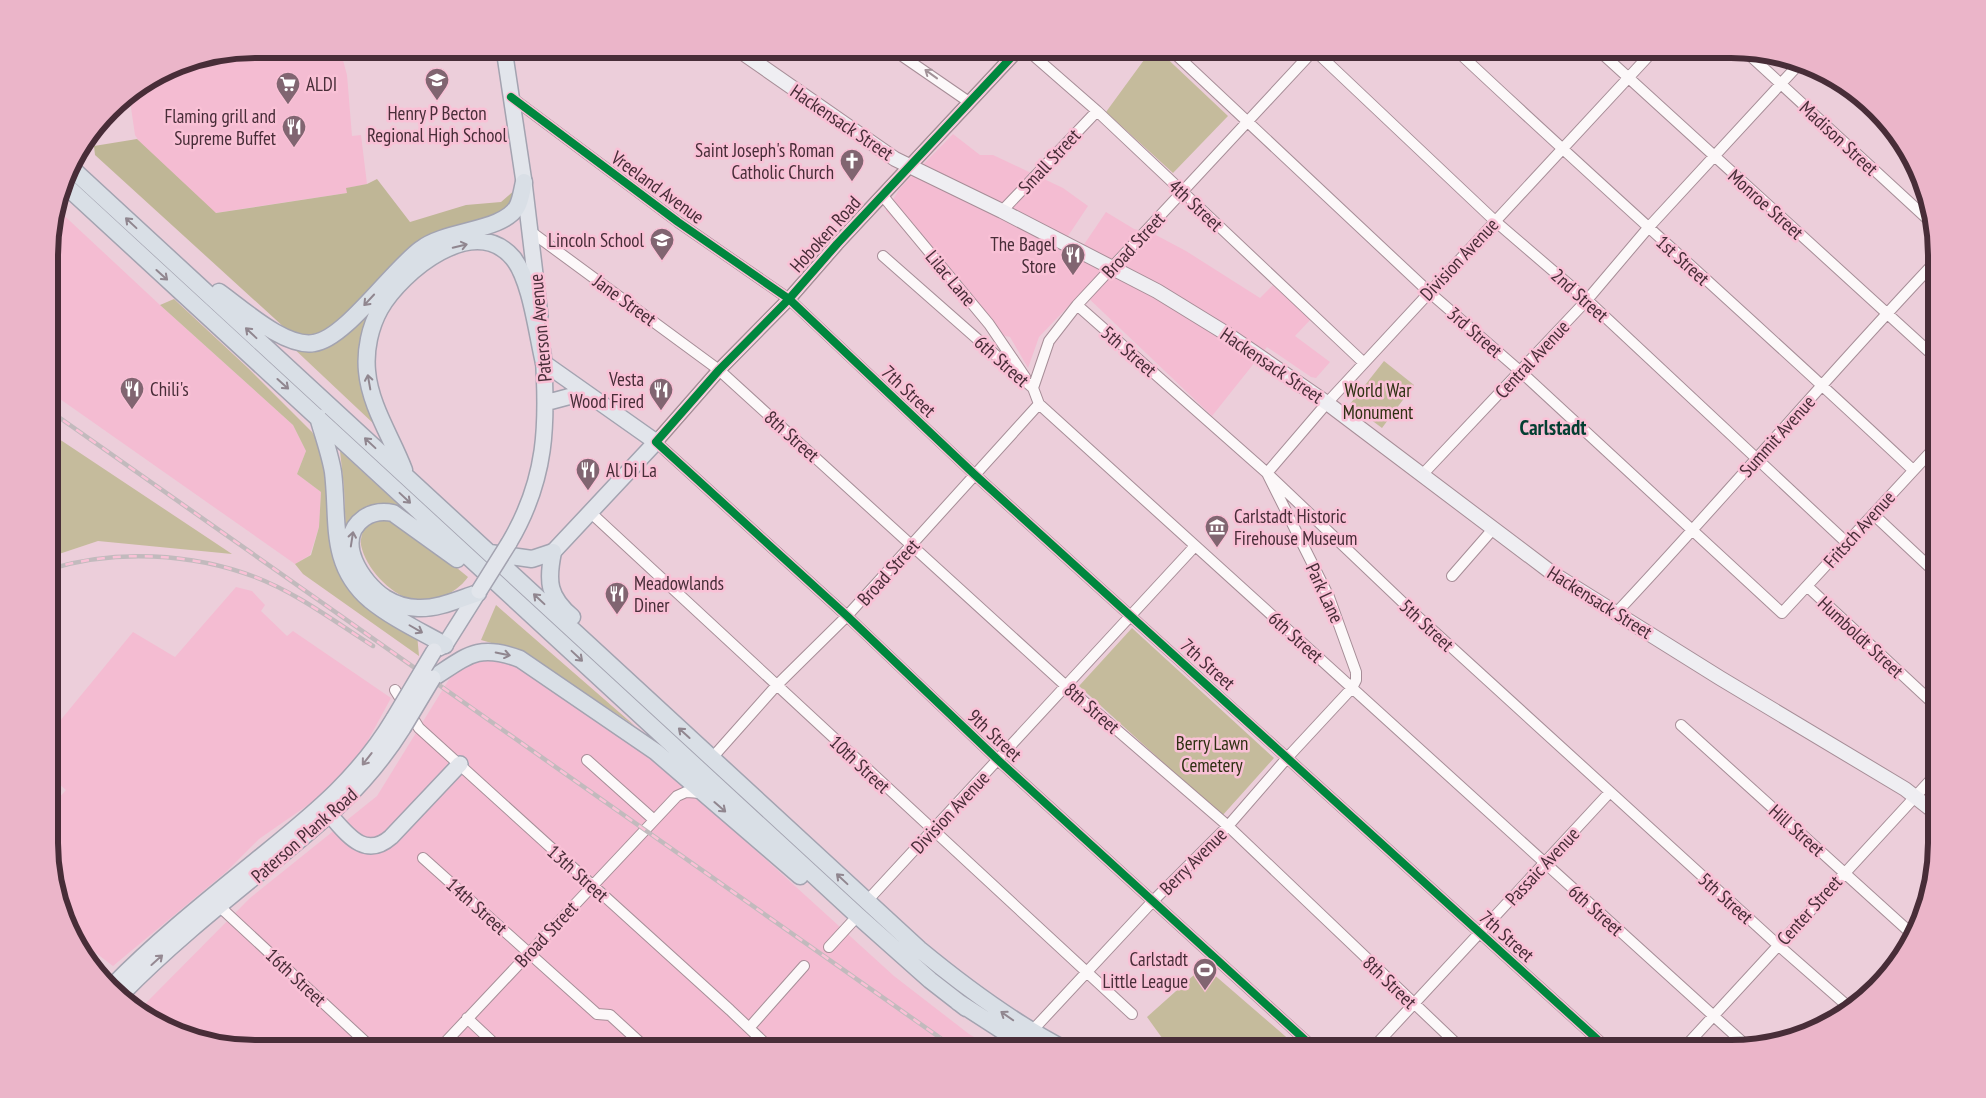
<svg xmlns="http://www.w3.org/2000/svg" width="1986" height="1098" viewBox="0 0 1986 1098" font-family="'PT Sans Narrow',sans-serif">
<rect width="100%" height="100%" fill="#ecceda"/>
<path fill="#f4bcd2" d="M254,49h86l7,26 5,61 9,-1 6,49 -20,4v5l-132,20 -5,-2 -68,-65 -7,-11 -6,-41 47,-30z
M953,134l27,21h13l70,33 25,18 -20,30 15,10 23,-34 28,17 18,4 34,18 74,47 13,-13 38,34 -16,17 35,26 -14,16 -5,-1 -44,-30 -55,69 -130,-124 -43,45 -11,31 -18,-31 -9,-2 -115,-124 14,-23z
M56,208l104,97 133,120 13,26 -9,23 24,18 -2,35 -9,28 -15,9 -245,-172v-164z
M236,587l16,4 13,14 -4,6 26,25 6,-5 98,67 -31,57 -42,43 -59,41 -33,33 -113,94 -37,-28 -26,-68v-62l16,-18 -16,-14v-43l83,-101 42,25z
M472,656l35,5 147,97 240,218 75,58 25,15h-740l-53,-7 -49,-20 -13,-12 111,-112 127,-102 84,-136z"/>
<path fill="#c5bb9c" d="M1152,49h5l71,67 -55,57 -67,-61z
M174,299l74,69 64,64 13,22 9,94 83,86 2,22 -116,-82 -8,-10 16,-9 8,-28 2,-35 -24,-18 9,-23 -13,-26 -133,-120z
M380,302l-10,22 5,101 -86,-81c4,2 9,5 14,6 33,5 56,-28 77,-48z
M1384,361l30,24 -32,43 -32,-24z
M50,433l182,121 -134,-13 -48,16z
M340,451l61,56c-35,-5 -36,0 -55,27l-2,-46z
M378,519l20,1 70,57c-10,15 -38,30 -57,23 -22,-8 -45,-31 -50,-55 -1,-4 1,-10 2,-15z
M496,605l139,121 -112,-74 -42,-12z
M1132,628l142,130 -52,58 -143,-130z
M1204,966l96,83h-130l-23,-32z"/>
<path fill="#bfb696" d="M137,139l79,74 131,-20 -1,-5 21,-4 10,-5 33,43 56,-17 35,-3 16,-14 -4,18 -18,11 -51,12 -33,23 -78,78 -27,7 -20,-8 -191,-174 -1,-9z"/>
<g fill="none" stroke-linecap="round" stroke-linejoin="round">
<defs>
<path id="minor" d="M892,49l77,53
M1026,49l71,62 267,252
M1170,49l259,243 92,80 261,241 155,-168
M1313,49l182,172 92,79 260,243
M1455,49c151,142 307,279 458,421
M1597,49l340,310
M1744,50l190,175
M511,97l167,125 111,77 185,175 634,575
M882,195l107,129 36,53
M1002,211l95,-100
M530,231l189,139 347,316 162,140 234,223
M883,256l150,132 6,16 710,644
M1077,305l190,168 148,141 363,331 73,64
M1033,388l16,-47 28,-36 238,-256
M656,442l191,174 151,144 317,289
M1422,475l165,-175 61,-72 153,-166
M590,512l542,502
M1873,514l64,60
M1452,576l41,-47
M1807,586l130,121
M1617,612c108,-115 211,-237 320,-352
M395,690l24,38 311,282 41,39
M1681,725l232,210
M712,758l64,-72 71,-70 192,-212
M587,760l66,59
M423,858l174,156 13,1 36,33
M867,901l328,-355
M219,906l154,143
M829,947l23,-25
M467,1018l33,31
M749,1028l55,-62
M1031,1032l121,-130 76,-76 59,-68 65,-70 4,-8v-8l-27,-75 -62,-124 60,-70 328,-354
M439,1049l238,-253 9,-4 16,1
M1372,1049l238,-257
M1683,1049l254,-276"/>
<path id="tertiary" d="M656,442l63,-72 70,-71 48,-55 182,-195"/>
<path id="secondary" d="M737,49l158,110 107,52 155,80 70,43 100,69 225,170 168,105 185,111 32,25"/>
<path id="primary" d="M504,49l20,133 16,134
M544,363l112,79 -103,110
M545,403l30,-8h14
M509,543c38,-64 39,-119 34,-191
M435,650l10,-5 34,-54
M330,815c17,19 35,45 61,22l69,-73
M113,985c44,-45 93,-84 142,-124 55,-45 102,-81 139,-143
M122,994c44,-45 92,-84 140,-123 56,-45 103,-82 141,-143"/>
<path id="trunk" d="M69,166l850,783c46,38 93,73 145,100
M64,184l793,731 73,65 36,28
M219,292c24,17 66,56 95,51 31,-4 78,-73 107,-94 25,-19 82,-18 96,-42 4,-7 5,-17 7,-25
M318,417c5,18 12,37 15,55 6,48 -5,92 37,128 22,18 50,31 75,45
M404,470c-12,-32 -34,-64 -37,-99 -2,-21 3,-44 13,-62 22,-38 94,-97 133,-51 18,22 24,76 31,105
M553,552c-6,29 -5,45 19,65
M490,553l42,6 21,-7
M457,559l-64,-46c-10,-2 -20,-1 -29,5 -31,22 -2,65 21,80 10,6 21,10 33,10 20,1 41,-9 60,-15
M433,678c34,-22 45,-35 87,-19l136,93 144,124
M958,1002l73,47"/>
</defs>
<use href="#minor" stroke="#a68d97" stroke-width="12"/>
<use href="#tertiary" stroke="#a68d97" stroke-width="15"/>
<use href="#secondary" stroke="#a68d97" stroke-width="16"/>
<use href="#primary" stroke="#a3a3b0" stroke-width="18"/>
<use href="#trunk" stroke="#a3a3b0" stroke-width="19"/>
<use href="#minor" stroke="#fcf8f9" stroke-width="10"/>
<use href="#tertiary" stroke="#fcf8f9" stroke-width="12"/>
<use href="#secondary" stroke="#efeef2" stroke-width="14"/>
<use href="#primary" stroke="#e2e5eb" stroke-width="15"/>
<use href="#trunk" stroke="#d9dfe6" stroke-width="16"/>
<defs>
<path id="rail" d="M50,411l906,638
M50,569c65,-20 142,-16 205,8 42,16 80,45 118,69"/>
</defs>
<use href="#rail" stroke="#c2babd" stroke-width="4.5"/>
<use href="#rail" stroke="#f9c1d6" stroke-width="2.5" stroke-dasharray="8" stroke-linecap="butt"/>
<defs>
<path id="primary-bridge" d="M479,591l30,-48
M394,718l40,-67
M403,728l30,-50"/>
</defs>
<use href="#primary-bridge" stroke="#a3a3b0" stroke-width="18" stroke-linecap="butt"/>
<use href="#primary-bridge" stroke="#e2e5eb" stroke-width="15"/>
<defs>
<path id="cycleway" d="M1019,49l-182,195 -48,55 -70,71 -63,72 191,174 151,144 317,289
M511,97l167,125 111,77 185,175 634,575"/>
</defs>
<use href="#cycleway" stroke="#f9c1d6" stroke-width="11"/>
<use href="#cycleway" stroke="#00873e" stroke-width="8"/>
</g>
<defs><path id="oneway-shaft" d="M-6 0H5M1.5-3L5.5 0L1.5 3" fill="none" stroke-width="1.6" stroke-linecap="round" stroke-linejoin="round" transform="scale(1.25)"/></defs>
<use stroke="#a29298" href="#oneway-shaft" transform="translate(931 74) rotate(-144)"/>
<g stroke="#90868f">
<use href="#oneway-shaft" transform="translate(131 223) rotate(-137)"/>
<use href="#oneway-shaft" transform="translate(460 246) rotate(-14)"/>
<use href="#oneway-shaft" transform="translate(162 275) rotate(42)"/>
<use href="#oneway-shaft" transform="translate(369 300) rotate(133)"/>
<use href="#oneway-shaft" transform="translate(251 333) rotate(-137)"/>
<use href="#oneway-shaft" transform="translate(369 382) rotate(-100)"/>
<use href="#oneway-shaft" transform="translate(283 384) rotate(42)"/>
<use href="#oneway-shaft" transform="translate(370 443) rotate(-137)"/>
<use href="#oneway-shaft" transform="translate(405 498) rotate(43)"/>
<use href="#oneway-shaft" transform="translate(352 539) rotate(-81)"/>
<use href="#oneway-shaft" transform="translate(539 599) rotate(-137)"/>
<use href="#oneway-shaft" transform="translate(416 629) rotate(30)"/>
<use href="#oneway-shaft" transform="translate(503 654) rotate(12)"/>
<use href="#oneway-shaft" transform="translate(577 656) rotate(43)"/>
<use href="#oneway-shaft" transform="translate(684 733) rotate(-138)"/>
<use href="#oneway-shaft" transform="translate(720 807) rotate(41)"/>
<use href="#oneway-shaft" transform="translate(842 879) rotate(-137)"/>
<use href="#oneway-shaft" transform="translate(1007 1016) rotate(-145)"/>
</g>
<g stroke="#958992">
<use href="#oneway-shaft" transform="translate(367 759) rotate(128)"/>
<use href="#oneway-shaft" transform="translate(157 960) rotate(-42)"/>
</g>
<defs>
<symbol id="school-pin" viewBox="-11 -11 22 30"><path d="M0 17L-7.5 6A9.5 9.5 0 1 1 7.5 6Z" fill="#816571" stroke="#f9c1d6"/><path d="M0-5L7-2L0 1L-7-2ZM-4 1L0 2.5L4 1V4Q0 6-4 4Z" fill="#fff"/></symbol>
<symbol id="supermarket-pin" viewBox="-11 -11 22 30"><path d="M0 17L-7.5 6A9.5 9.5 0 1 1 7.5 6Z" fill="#816571" stroke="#f9c1d6"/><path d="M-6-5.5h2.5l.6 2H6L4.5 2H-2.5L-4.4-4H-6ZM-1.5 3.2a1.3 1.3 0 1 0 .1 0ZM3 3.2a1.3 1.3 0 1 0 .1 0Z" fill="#fff"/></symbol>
<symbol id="restaurant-pin" viewBox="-11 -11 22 30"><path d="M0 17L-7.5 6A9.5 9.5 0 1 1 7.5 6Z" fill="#816571" stroke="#f9c1d6"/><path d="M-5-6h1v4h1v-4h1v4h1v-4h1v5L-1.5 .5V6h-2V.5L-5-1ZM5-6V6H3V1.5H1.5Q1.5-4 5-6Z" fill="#fff"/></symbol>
<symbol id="church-pin" viewBox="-11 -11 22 30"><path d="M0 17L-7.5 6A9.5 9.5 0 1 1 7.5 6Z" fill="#816571" stroke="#f9c1d6"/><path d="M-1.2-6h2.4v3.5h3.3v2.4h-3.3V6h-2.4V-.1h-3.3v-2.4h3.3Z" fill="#fff"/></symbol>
<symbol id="museum-pin" viewBox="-11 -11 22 30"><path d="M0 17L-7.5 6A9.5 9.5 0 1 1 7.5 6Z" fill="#816571" stroke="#f9c1d6"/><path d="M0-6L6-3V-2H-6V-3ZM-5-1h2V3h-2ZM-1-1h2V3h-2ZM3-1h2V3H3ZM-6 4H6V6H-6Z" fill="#fff"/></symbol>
<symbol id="stadium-pin" viewBox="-11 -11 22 30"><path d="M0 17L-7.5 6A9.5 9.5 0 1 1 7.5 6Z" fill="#816571" stroke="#f9c1d6"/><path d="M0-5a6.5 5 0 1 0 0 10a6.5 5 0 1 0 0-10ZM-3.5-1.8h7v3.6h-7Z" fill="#fff"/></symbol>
</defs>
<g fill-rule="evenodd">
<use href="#school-pin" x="423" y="66" width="28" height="38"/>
<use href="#supermarket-pin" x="274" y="70" width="28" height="38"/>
<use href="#restaurant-pin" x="280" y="113" width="28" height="38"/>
<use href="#church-pin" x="838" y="147" width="28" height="38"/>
<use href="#school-pin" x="648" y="226" width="28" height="38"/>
<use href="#restaurant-pin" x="1059" y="241" width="28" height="38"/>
<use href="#restaurant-pin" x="118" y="375" width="28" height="38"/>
<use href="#restaurant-pin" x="647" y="376" width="28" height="38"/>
<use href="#restaurant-pin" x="574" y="456" width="28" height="38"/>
<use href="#museum-pin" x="1203" y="513" width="28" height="38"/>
<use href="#restaurant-pin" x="603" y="580" width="28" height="38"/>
<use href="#stadium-pin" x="1191" y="956" width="28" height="38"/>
</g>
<g text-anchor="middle" stroke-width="5" stroke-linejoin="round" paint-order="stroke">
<g font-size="19" fill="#482d38" stroke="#f9c1d6" text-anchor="end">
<text x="306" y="91" text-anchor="start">ALDI</text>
<text x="437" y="120" text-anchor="middle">Henry P Becton<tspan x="437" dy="22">Regional High School</tspan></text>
<text x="276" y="123">Flaming grill and<tspan x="276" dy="22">Supreme Buffet</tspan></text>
<text x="834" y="157">Saint Joseph's Roman<tspan x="834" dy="22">Catholic Church</tspan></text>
<text x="644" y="247">Lincoln School</text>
<text x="1056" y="251">The Bagel<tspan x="1056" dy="22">Store</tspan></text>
<text x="644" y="386">Vesta<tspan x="644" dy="22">Wood Fired</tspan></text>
<text x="150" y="396" text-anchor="start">Chili's</text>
<text x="606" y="477" text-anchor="start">Al Di La</text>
<text x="1234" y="523" text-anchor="start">Carlstadt Historic<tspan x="1234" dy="22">Firehouse Museum</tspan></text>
<text x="634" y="590" text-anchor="start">Meadowlands<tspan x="634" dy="22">Diner</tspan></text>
<text x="1188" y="966">Carlstadt<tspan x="1188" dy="22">Little League</tspan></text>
</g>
<g font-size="19" fill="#482d38" stroke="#f9c1d6">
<text transform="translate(842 122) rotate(34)" y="7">Hackensack Street</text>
<text transform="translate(1839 138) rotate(43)" y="7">Madison Street</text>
<text transform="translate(1049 161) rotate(-47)" y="7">Small Street</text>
<text transform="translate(658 187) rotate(36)" y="7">Vreeland Avenue</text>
<text transform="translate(1766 204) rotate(42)" y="7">Monroe Street</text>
<text transform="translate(1196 205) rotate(43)" y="7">4th Street</text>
<text transform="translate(825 234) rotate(-48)" y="7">Hoboken Road</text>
<text transform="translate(1133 245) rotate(-47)" y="7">Broad Street</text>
<text transform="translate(1459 259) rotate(-47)" y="7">Division Avenue</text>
<text transform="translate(1683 260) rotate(42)" y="7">1st Street</text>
<text transform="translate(951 278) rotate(50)" y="7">Lilac Lane</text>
<text transform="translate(1580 295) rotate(42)" y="7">2nd Street</text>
<text transform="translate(625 300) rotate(36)" y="7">Jane Street</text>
<text transform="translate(540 328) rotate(-95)" y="7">Paterson Avenue</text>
<text transform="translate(1475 332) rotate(41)" y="7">3rd Street</text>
<text transform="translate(1129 351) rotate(41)" y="7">5th Street</text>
<text transform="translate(1532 359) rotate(-47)" y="7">Central Avenue</text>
<text transform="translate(1002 361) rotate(42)" y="7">6th Street</text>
<text transform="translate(1272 365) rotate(34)" y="7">Hackensack Street</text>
<text transform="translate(909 391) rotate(43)" y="7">7th Street</text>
<text transform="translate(792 436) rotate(42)" y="7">8th Street</text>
<text transform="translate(1777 436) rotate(-48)" y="7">Summit Avenue</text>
<text transform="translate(1859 529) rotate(-48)" y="7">Fritsch Avenue</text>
<text transform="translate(888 572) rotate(-48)" y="7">Broad Street</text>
<text transform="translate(1325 593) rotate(65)" y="7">Park Lane</text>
<text transform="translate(1600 602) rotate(32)" y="7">Hackensack Street</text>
<text transform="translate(1427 625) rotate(43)" y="7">5th Street</text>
<text transform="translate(1296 637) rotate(42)" y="7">6th Street</text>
<text transform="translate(1861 637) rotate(43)" y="7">Humboldt Street</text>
<text transform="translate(1208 664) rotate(42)" y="7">7th Street</text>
<text transform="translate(1092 708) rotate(41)" y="7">8th Street</text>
<text transform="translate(995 735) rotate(43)" y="7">9th Street</text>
<text transform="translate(860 764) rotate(43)" y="7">10th Street</text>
<text transform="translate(950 812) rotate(-47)" y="7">Division Avenue</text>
<text transform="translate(1797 830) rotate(42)" y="7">Hill Street</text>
<text transform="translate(304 835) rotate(-41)" y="7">Paterson Plank Road</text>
<text transform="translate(1193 861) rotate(-45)" y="7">Berry Avenue</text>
<text transform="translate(1542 866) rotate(-47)" y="7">Passaic Avenue</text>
<text transform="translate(578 873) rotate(42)" y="7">13th Street</text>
<text transform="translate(1726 898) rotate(42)" y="7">5th Street</text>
<text transform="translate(477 906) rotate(42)" y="7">14th Street</text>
<text transform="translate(1596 910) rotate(42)" y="7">6th Street</text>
<text transform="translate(1809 910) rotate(-48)" y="7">Center Street</text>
<text transform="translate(546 934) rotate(-47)" y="7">Broad Street</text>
<text transform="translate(1507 936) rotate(42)" y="7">7th Street</text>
<text transform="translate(296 977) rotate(43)" y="7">16th Street</text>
<text transform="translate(1390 982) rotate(44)" y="7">8th Street</text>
</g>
<g font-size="19" fill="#2e3012" stroke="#f9c1d6">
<text x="1378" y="397">World War<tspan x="1378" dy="22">Monument</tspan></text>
<text x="1212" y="750">Berry Lawn<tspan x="1212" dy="22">Cemetery</tspan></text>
</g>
<g font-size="21" font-weight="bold" fill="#043f32" stroke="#f9c1d6">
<text x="1553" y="435">Carlstadt</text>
</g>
</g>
<path d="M0 0H1986V1098H0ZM255 58H1731A197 197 0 0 1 1928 255V843A197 197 0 0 1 1731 1040H255A197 197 0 0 1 58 843V255A197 197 0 0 1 255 58Z" fill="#ebb5c9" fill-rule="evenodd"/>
<path fill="none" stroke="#482d38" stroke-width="6" d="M255 58H1731A197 197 0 0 1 1928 255V843A197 197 0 0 1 1731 1040H255A197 197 0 0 1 58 843V255A197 197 0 0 1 255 58Z"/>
</svg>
